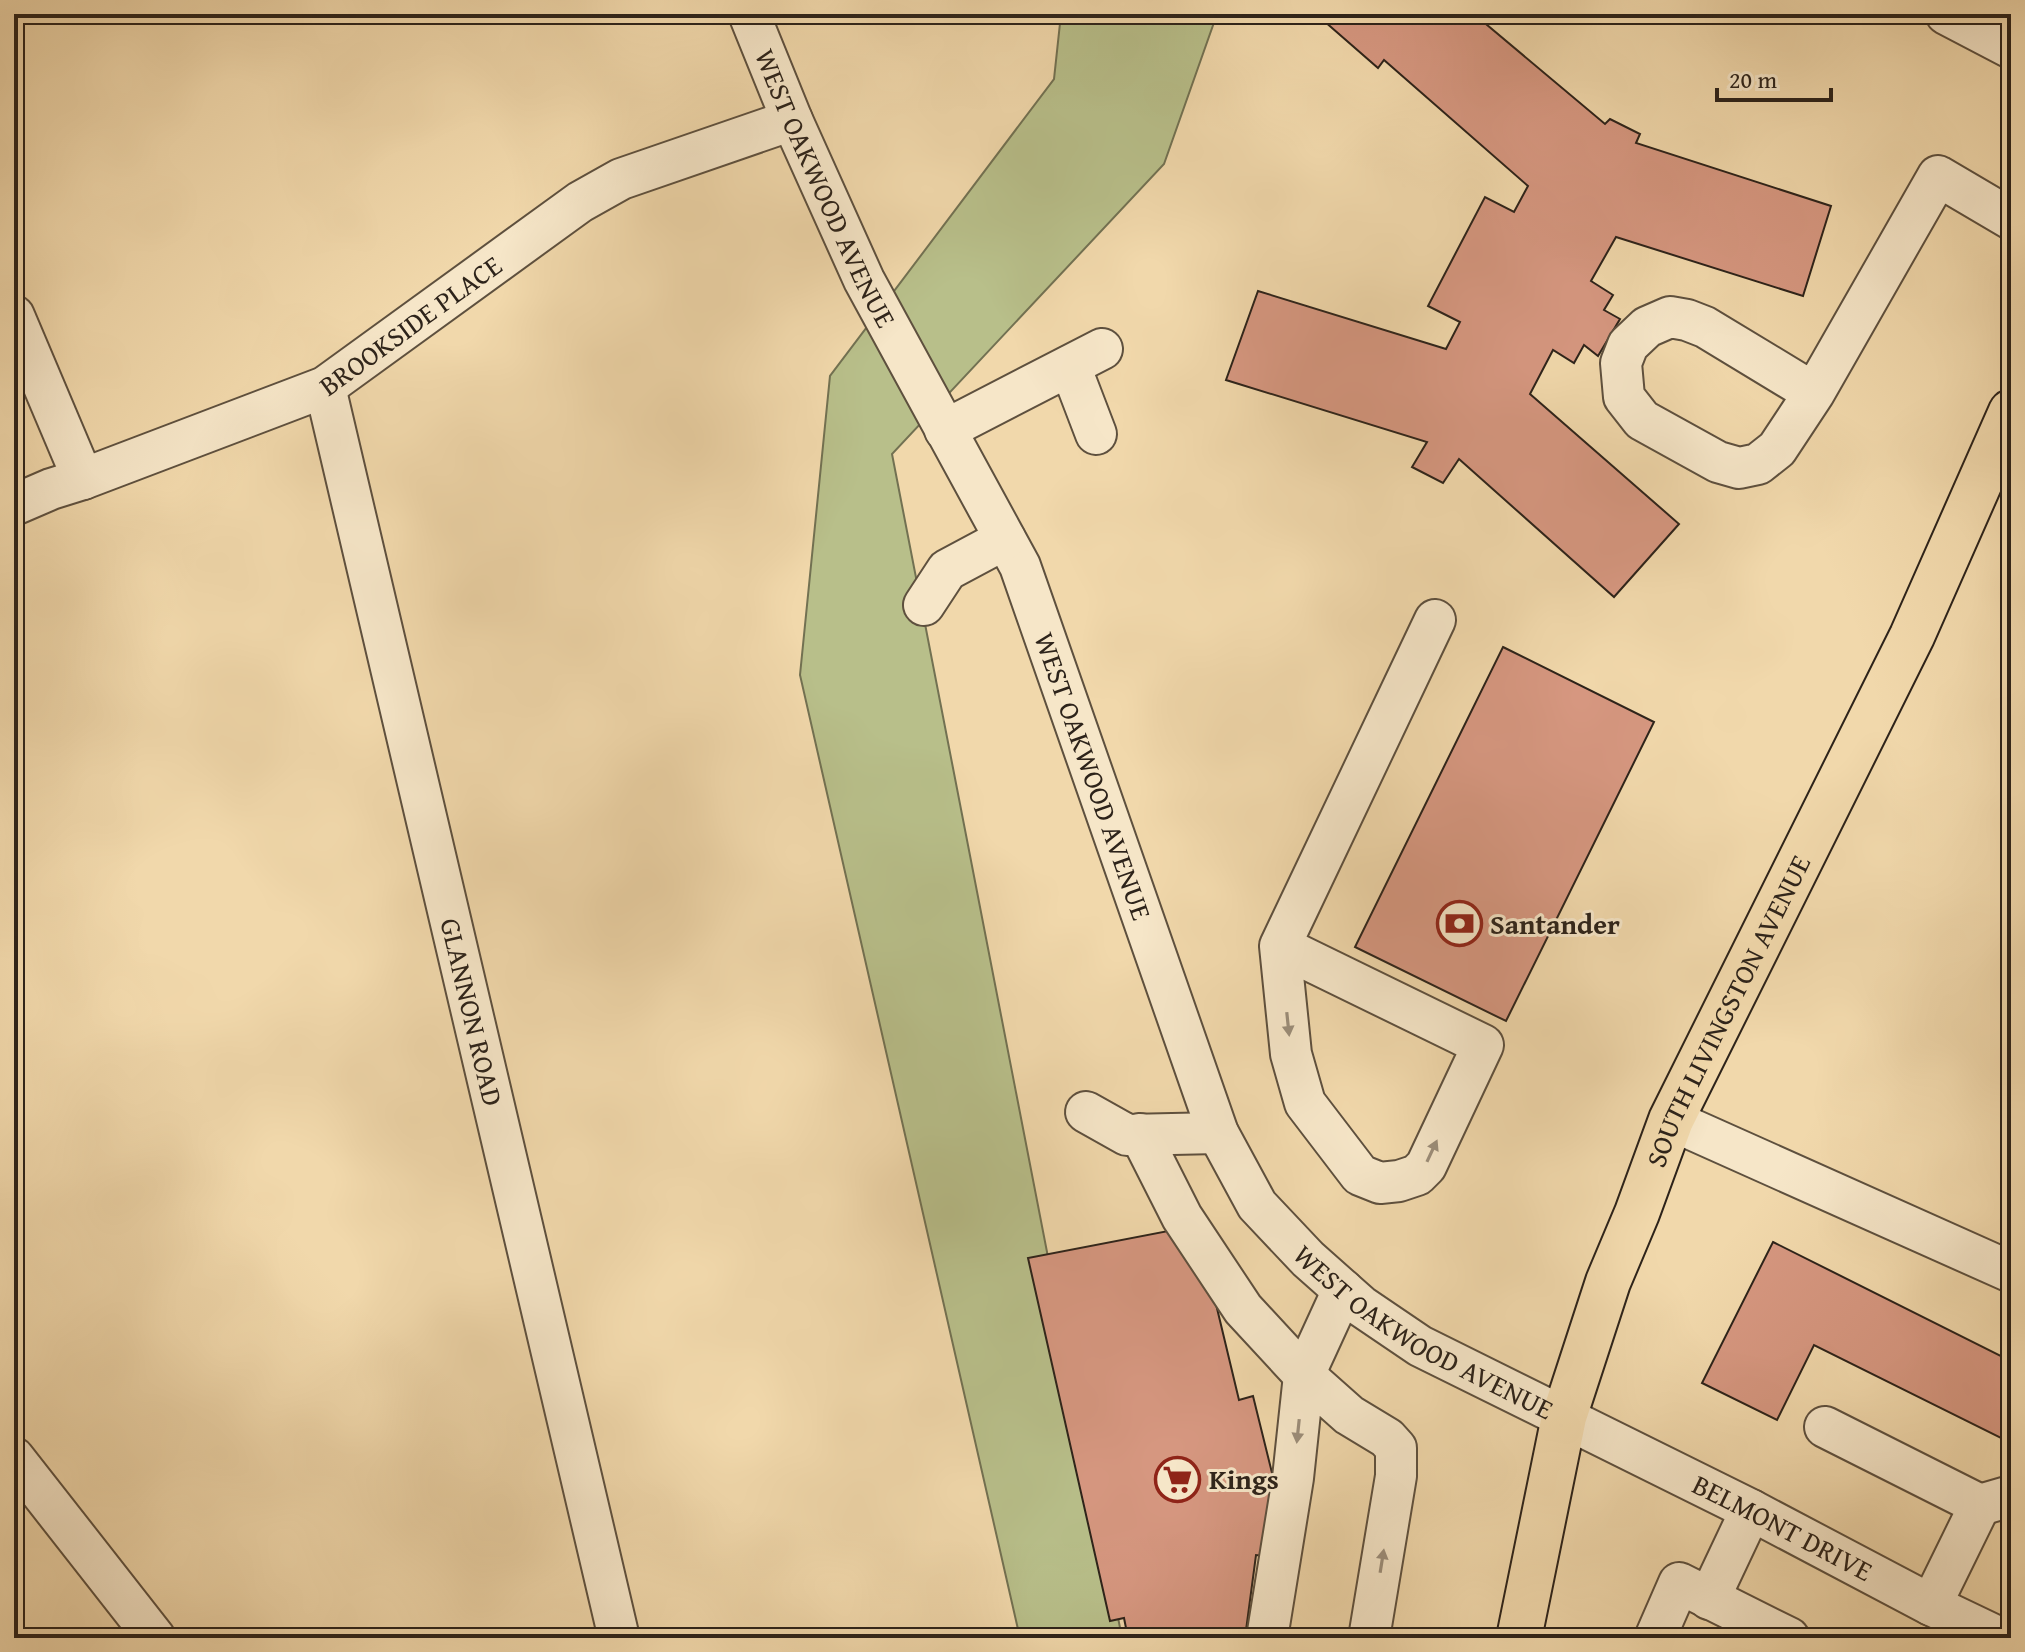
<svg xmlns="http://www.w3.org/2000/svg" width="2025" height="1652" viewBox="0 0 2025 1652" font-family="'Gentium Book Plus',serif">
<rect width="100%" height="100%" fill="#f1d8ab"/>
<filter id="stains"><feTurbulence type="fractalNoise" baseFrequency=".0025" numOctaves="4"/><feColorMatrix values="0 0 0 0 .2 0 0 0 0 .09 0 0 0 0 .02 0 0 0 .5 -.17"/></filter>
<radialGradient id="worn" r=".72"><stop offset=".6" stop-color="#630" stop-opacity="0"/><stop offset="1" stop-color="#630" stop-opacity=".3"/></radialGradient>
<path fill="#b8bf8a" stroke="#727152" stroke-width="2" d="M1061,14h156l-53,150 -272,290 230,1184h-102l-220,-963 30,-299 224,-297z"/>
<path fill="#d69780" stroke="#2d231a" stroke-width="2" d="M1316,14h158l131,110 5,-5 30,15 -4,9 195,63 -28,90 -187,-59 -25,44 22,14 -9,15 16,9 -22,37 -14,-11 -10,18 -21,-13 -23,44 149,130 -65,73 -155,-138 -16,24 -31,-16 15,-25 -201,-62 32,-89 188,58 14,-27 -32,-16 57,-109 29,15 14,-26 -144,-126 -6,8z
M1503,647l151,75 -148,299 -151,-74z
M1168,1231l47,69 24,100 14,-4 21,85 -9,75 -9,-1 -11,83h-117l-4,-20 -14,3 -82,-363z
M1773,1242l238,119v82l-197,-98 -37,75 -75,-37z"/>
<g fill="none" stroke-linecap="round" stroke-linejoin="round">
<defs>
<g id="minor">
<path id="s1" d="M749,14l43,106 72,160 156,286 198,567 39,72 51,54 53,47 59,40 331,164 180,95 69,33"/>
<path d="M1946,14l65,34"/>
<path d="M14,316l69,163"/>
<path d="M1070,366l26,68"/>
<path id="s2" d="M325,387l294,1251"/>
<path d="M1814,393l-37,56 -19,15 -19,4 -21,-6 -76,-42 -18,-23 -3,-34 7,-18 19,-18 23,-10 17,3 18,7 109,66 124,-217 73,43"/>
<path d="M945,430l157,-81"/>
<path id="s3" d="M14,505l37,-16 32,-10 242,-92 255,-185 41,-23 171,-59"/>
<path d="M924,605l23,-35 58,-31"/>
<path d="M1280,946l203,99 -57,121 -9,9 -18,6 -19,2 -20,-8 -55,-72 -14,-49 -11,-108 155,-326"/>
<path d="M1086,1112l41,23 91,-2"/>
<path d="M1671,1120l340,152"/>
<path d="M1140,1134l42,83 61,92 61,66 39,-85"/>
<path d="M1825,1427l155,78 -49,100"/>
<path d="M14,1458l141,180"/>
<path d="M1980,1505l31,-9"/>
<path d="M1709,1599l42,-89"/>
<path d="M1267,1638l26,-160 11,-103 45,40 38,23 9,10v28l-27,162"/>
<path d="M1655,1638l24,-55 110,55"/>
</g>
<g id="major">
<path id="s4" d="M1519,1638l45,-221 44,-135 29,-69 34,-93 241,-484 99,-224"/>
</g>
</defs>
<use href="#minor" stroke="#5e503e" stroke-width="44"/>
<use href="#major" stroke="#2d231a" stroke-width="48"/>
<use href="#minor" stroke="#f6e6c8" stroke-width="40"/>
<use href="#major" stroke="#f1d8ab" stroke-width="44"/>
</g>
<defs><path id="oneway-solid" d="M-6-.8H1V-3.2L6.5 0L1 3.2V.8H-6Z" transform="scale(2)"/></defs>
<g fill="#9c8e7a">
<use href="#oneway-solid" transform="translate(1288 1024) rotate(84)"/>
<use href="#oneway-solid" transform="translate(1432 1151) rotate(-65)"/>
<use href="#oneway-solid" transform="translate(1298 1431) rotate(96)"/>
<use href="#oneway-solid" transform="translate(1382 1561) rotate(-81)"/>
</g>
<defs>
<symbol id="bank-ring" viewBox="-11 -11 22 22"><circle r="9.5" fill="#f6e6c8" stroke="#8f2418" stroke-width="1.5"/><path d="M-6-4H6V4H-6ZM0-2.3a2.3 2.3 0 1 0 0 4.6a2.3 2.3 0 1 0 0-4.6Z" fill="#8f2418"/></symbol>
<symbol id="supermarket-ring" viewBox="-11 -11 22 22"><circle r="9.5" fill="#f6e6c8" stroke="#8f2418" stroke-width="1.5"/><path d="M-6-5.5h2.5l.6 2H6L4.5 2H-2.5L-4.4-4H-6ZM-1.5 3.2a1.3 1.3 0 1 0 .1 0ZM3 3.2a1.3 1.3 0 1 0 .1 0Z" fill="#8f2418"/></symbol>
</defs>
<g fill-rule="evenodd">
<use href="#bank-ring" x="1434" y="898" width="51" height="51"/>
<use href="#supermarket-ring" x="1152" y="1454" width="51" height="51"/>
</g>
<g text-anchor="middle" stroke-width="6" stroke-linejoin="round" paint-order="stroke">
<g font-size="28" fill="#2d231a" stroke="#f6e6c8">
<text dy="10" stroke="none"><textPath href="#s1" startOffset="190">WEST OAKWOOD AVENUE</textPath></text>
<text dy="10" stroke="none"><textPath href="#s3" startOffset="438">BROOKSIDE PLACE</textPath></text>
<text dy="10" stroke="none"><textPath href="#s1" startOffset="838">WEST OAKWOOD AVENUE</textPath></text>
<text dy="10" stroke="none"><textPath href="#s4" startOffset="664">SOUTH LIVINGSTON AVENUE</textPath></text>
<text dy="10" stroke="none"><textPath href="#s2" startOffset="642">GLANNON ROAD</textPath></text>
<text dy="10" stroke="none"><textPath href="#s1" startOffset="1510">WEST OAKWOOD AVENUE</textPath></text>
<text dy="10" stroke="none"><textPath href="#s1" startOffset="1920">BELMONT DRIVE</textPath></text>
</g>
<g font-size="28" font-weight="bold" fill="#2d231a" stroke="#f6e6c8" text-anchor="start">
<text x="1490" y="934">Santander</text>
<text x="1209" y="1489">Kings</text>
</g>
</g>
<rect width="2025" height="1652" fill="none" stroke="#f1d8ab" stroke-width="48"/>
<rect x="16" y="16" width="1993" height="1620" fill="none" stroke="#2d231a" stroke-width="4"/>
<rect x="24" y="24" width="1977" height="1604" fill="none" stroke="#2d231a" stroke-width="2"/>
<path d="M1717 88v12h114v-12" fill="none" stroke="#2d231a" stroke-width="4"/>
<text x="1729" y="88" font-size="24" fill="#2d231a" stroke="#f6e6c8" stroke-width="6" paint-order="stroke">20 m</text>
<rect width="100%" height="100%" filter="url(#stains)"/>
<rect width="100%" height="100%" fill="url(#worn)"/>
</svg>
